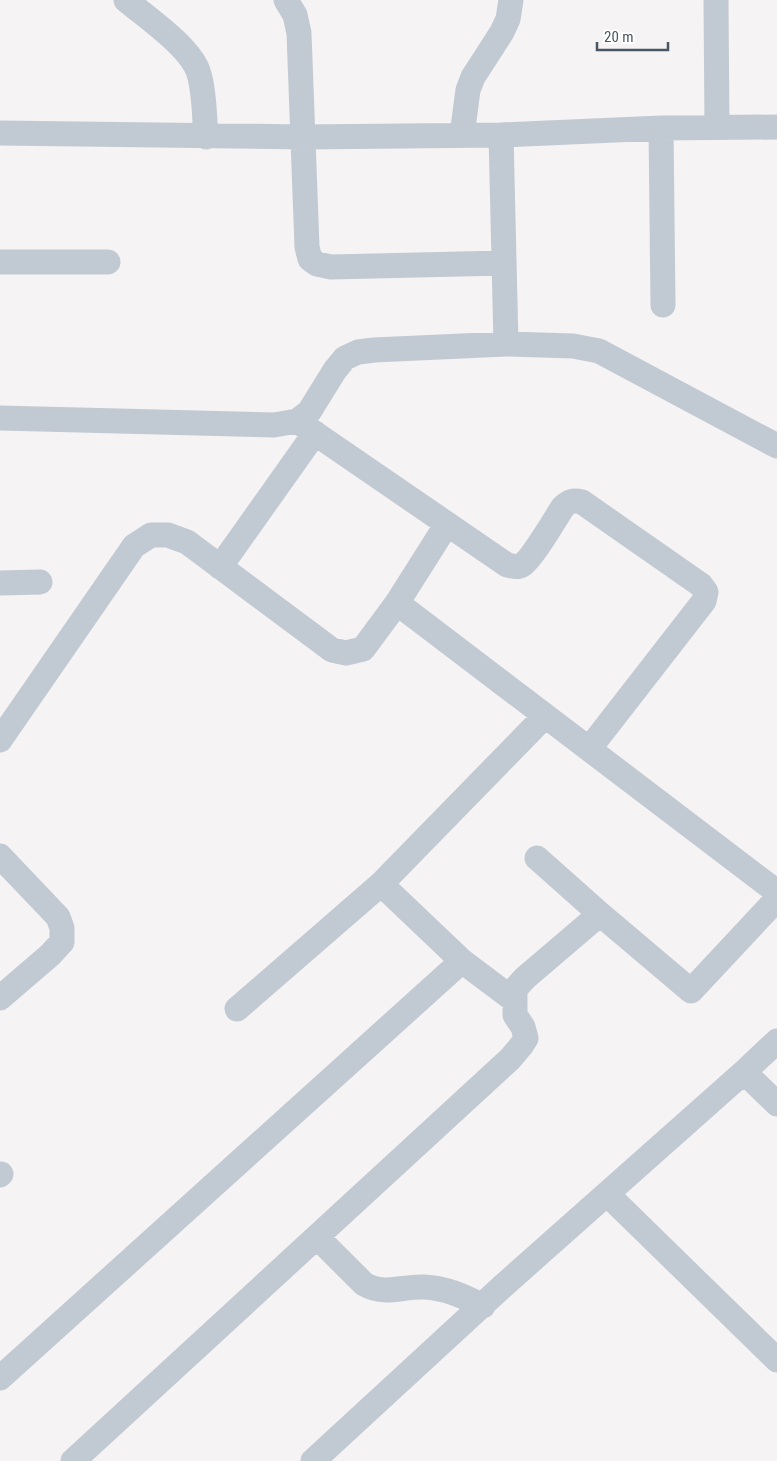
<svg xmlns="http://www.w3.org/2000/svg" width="777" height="1461" viewBox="0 0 777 1461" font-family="'Roboto Condensed',sans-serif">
<rect width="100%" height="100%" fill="#f5f3f3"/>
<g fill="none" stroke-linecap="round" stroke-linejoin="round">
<path stroke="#c1cad2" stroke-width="25" d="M126,0c21,18 66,48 73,74 6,20 5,42 7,63
M286,0l9,15 4,18 8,214 3,12 7,5 14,3 173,-4
M716,0l1,127
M661,128l2,177
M0,133l304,4 197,-2 160,-7 116,-1
M462,135l6,-45 5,-13 29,-45 6,-13 3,-19
M501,135l5,209
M0,262h108
M0,418l274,7 23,-4 12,-9 26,-42 10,-12 13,-6 16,-2 132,-6 67,2 26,5 178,95
M297,421l210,144c6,1 10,3 15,0 10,-6 33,-46 41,-58 6,-6 10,-7 19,-5l119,83 5,7 -2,9 -115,148
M220,567l95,-134
M0,583l40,-1
M397,603l50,-79
M0,740l134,-194 17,-11h17l19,7 145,108 14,3 17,-4 34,-46 380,289
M0,856l58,61 4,11v14l-12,13 -50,43
M537,858l63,56 91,77 86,-92
M381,884l81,77 52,39
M237,1009l144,-125 164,-168
M744,1072l33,32
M0,1175l1,-1
M607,1194l170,166
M317,1237l47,47c21,12 38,2 60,3 22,1 39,9 59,19
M0,1378l462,-417
M73,1461l437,-402 11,-13 5,-8 -3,-11 -8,-12v-26l10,-11 75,-64
M313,1461l190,-175 241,-214 33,-31"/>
</g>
<path d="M597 42v8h71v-8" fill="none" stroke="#4a5661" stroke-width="2.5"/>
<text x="604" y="42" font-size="15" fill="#4a5661" stroke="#ffffff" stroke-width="4" paint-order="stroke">20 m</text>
</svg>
